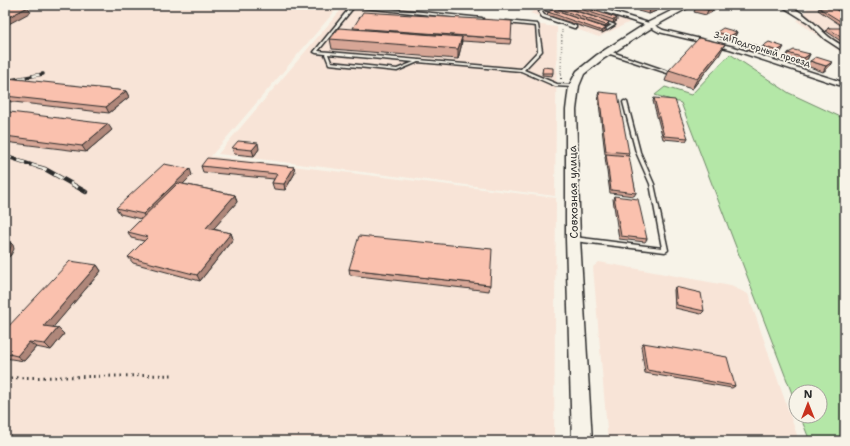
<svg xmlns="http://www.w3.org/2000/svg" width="850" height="446" viewBox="0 0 850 446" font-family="'Shantell Sans',sans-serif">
<rect width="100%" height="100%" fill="#f7f3e8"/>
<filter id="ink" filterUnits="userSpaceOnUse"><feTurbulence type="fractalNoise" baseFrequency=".025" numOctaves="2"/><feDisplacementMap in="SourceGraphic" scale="8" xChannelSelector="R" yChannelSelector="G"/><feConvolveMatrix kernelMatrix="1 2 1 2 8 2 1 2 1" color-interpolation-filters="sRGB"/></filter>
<g filter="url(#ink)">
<path fill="#f8e4d7" d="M5,5h335l-129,151 345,42 -2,243h-549z
M345,5h38l174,22 -2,169 -337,-42z
M543,5h33l54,17 -31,15 -69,-24z
M810,5h35v50l-48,-34z
M599,262l132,24 17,8 51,147h-191l-15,-174z"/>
<path fill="#b4e7a7" stroke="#708969" d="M730,54l59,39 56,26v322h-35l-10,-25h20v-24h-24v12l-115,-301 -26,-8 10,-8 26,8z"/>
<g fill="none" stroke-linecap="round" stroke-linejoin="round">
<defs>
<path id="lane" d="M352,5l130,13 1,1 -1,1 -128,-13 -36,44 203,18 17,-18 -2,-25 -30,-3 -1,-1 1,-1 31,3 1,1 4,26 -18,19 33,14 17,1 2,1 -2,1 -19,-1 -34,-15 -103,-9 -21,9 -68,-7 -4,-10 -9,-1 -2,-1zM328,54l86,8 -17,7 -66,-7z
M548,5h3l-4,4 10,3 -1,1 -11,-3 -3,2 2,3 32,11v2h-2l-32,-11 -3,-5z
M601,20h2l12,5 -8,5 -8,-2v-2h1l7,2 5,-3 -11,-3z
M607,51h2l61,21 -3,1 -60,-20z
M624,101h1l2,1 13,50 14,32 14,66 -1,1 -2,1 -91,-11 -2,-1 -1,-1 1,-1 2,-1 88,11 -12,-64 -14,-32 -13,-50z"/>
<path id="street" d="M582,5h9l61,19 11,6 71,17 111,36v4l-115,-38 -71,-17 -11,-6z
M780,5c19,0 36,21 49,32 5,4 11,7 16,10v5l-20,-13 -16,-16z"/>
<path id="secondary" d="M683,5h10l-40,22 -50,32 -19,15 -5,12 -3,24 4,129 12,202h-20l-6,-202v-129l3,-24 8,-15 20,-16 50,-32z"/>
</defs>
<use href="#lane" stroke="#2b2b2b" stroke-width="3"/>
<use href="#street" stroke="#2b2b2b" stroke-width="3"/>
<use href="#secondary" stroke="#2b2b2b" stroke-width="3"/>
<path stroke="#2b2b2b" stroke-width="1.5" stroke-dasharray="0.5 2" stroke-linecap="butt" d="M561,73l1,-43"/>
<path stroke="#2b2b2b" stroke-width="2" stroke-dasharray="1 2.5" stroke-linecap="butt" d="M561,79v-7"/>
<path stroke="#2b2b2b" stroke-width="3" stroke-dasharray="1.5 4" stroke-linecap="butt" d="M5,378l168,-3"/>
<use href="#lane" fill="#f7f3e8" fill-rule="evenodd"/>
<use href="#street" fill="#f7f3e8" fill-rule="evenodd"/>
<use href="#secondary" fill="#f7f3e8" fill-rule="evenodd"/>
<defs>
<path id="rail-far1" d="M5,81l38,-7
M5,156l36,12"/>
<path id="rail" d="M38,167l7,2 41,23"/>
</defs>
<use href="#rail-far1" stroke="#2b2b2b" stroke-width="3.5"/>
<use href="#rail" stroke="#2b2b2b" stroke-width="4.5"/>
<use href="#rail-far1" stroke="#f7f3e8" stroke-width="2.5" stroke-dasharray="7" stroke-linecap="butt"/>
<use href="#rail" stroke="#f7f3e8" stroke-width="3" stroke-dasharray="9" stroke-linecap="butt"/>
</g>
<path fill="#d7a696" stroke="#2b2b2b" d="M562,5h15l40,16 -4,2 -51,-17z
M606,5h18v1l-7,3 -11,-3z
M700,5h27l-3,1 -2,-1 -1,2 -6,3 -2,-1 -1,3 -6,3 -12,-3 2,-5z
M830,5h15v10z
M639,6h18l-1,5 -7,3 -11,-3z
M553,7l55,18 -3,2 -53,-17z
M819,8l26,7v13l-27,-18z
M548,12l58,16v3l-4,2 -55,-18z
M828,28l17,2v14l-19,-13z
M353,29l158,10 -1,5 -48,-3 -1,6 -3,12 -126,-10 -2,-10z
M717,32h20l-3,6 -7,3 -13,-4z
M758,46l-3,6 -8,-2 1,-3z
M763,46l18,6 -7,4 -14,-5z
M788,53l22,1 -3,6 -7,4 -15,-5z
M720,54l-28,35 -27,-8 4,-11z
M810,61l19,6 -6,5 -16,-6z
M543,67l10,6 -1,3 -10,-1z
M5,79l121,12 3,6 -20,16 -104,-12z
M599,92l30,61 -1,3 8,37 -2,3 -24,-3 -5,-36 1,-3h-1l-7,-59z
M654,98l34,40 -2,3 -23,-2 -10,-38z
M5,112l3,2 104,16 -26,22 -81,-10z
M232,148l27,1 -5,7 -20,-2z
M201,166l93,1 1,6 -10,17 -11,-1 -2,-6 2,-4 -71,-7z
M192,175l-9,9 52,11 2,7 -24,27 18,4 2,6 -33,42 -67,-18 -5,-6 16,-16 -13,-3 -3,-6 13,-13 -21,-5 -4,-6z
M614,196l33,43 -2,3 -26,-3 -6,-40z
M97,265l4,6 -48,56 5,1 6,6 -13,16 -15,-3 -12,14 -19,-3v-28z
M349,269l141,16 -1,6 -139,-16z
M675,287l29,24 -3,3 -26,-6 -1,-18z
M643,343l92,43 -3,2 -87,-15 -4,-27z"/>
<path fill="#af877a" stroke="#2b2b2b" d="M618,5h6v1l-7,3z
M717,5h5l-1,2 -6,3z
M657,6l-1,5 -7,3 1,-5z
M28,7l3,5 -26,14v-7z
M714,8l-2,4 -6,3 2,-5z
M617,18v3l-4,2 1,-3z
M609,22l-1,3 -3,2 1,-2z
M606,28v3l-4,2v-2z
M737,32l-3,6 -7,3 3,-5z
M462,37l-1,10 -3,12v-10z
M725,44l-5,10 -28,35 5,-10z
M784,47l-3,5 -7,4 3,-5z
M810,54l-3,6 -7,4 4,-6z
M832,62l-3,5 -6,5 3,-6z
M126,91l3,6 -20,16 -3,-6z
M108,124l4,6 -26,22 -4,-6z
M258,143l1,6 -5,7 -2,-6z
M294,167l1,6 -10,17 -1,-6z
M190,169l2,6 -45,46 -4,-7z
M235,195l2,7 -28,32 -3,-6z
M231,233l2,6 -33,42 -3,-6z
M10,242l3,3 1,4 -3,6 -6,5v-5z
M97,265l4,6 -51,60 -6,-5z
M58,328l6,6 -13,16 -6,-6z
M29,342l7,5 -12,14 -7,-5z"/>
<path fill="#fac1ae" stroke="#2b2b2b" d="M557,5l52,17 -3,3 -53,-18z
M568,5h9l40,13 -3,2z
M641,5h12l4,1 -7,3 -11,-3z
M700,5h6l8,3 -6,2 -12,-3z
M835,5h10v6z
M5,6l23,1 -23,12z
M819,8h14l12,7v9z
M552,10l54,18 -4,3 -54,-19z
M363,12l149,9 -1,18 -158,-11z
M339,28l123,9 -4,12 -128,-10z
M723,28l14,4 -7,4 -13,-4z
M828,28h15l2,2v10z
M699,38l26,6 -28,35 -28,-9z
M769,42l15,5 -7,4 -14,-5z
M750,44l8,2 -2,3 -8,-2z
M794,50l16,4 -6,4 -16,-5z
M816,57l16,5 -6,4 -16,-5z
M543,67l10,1v5h-11z
M7,78l119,13 -20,16 -101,-11v-17z
M599,92l19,2 11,59 -23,-2z
M654,98l21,2 13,38 -24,-2z
M10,112l98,12 -26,22 -77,-10v-20z
M238,141l20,2 -6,7 -20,-2z
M606,154l23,2 7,37 -25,-3z
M207,158l87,9 -10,17 -12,-1 5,-9 -76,-8z
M164,164l26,5 -47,45 -27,-6z
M178,183l57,12 -29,33 25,5 -34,42 -69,-18 20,-20 -20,-5z
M614,196l24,3 9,40 -26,-3z
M359,236l133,13 -2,36 -141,-16z
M5,241l5,1 1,4 -2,6 -4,3z
M70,261l27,4 -53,61 14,2 -13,16 -16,-2 -12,14 -12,-3v-23z
M675,287l26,6 3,18 -27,-6z
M643,343l84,14 8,29 -88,-16z"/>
</g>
<g text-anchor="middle" stroke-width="3.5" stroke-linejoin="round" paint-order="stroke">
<g font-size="9" fill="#2b2b2b" stroke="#f7f3e8">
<text transform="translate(762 49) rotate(17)" y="3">3-й Подгорный проезд</text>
</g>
<g font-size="11" fill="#2b2b2b" stroke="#f7f3e8">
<text transform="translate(573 192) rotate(-91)" y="4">Совхозная улица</text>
</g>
</g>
<rect width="850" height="446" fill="none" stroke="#f7f3e8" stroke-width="20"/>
<rect x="10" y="10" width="830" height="426" fill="none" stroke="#2b2b2b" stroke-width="1.5" filter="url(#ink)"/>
<g transform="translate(808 404)"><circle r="19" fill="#f7f3e8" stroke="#a5a39c"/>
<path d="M0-3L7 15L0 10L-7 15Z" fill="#c8321e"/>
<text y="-6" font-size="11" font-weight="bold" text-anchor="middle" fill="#2b2b2b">N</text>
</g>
</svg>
